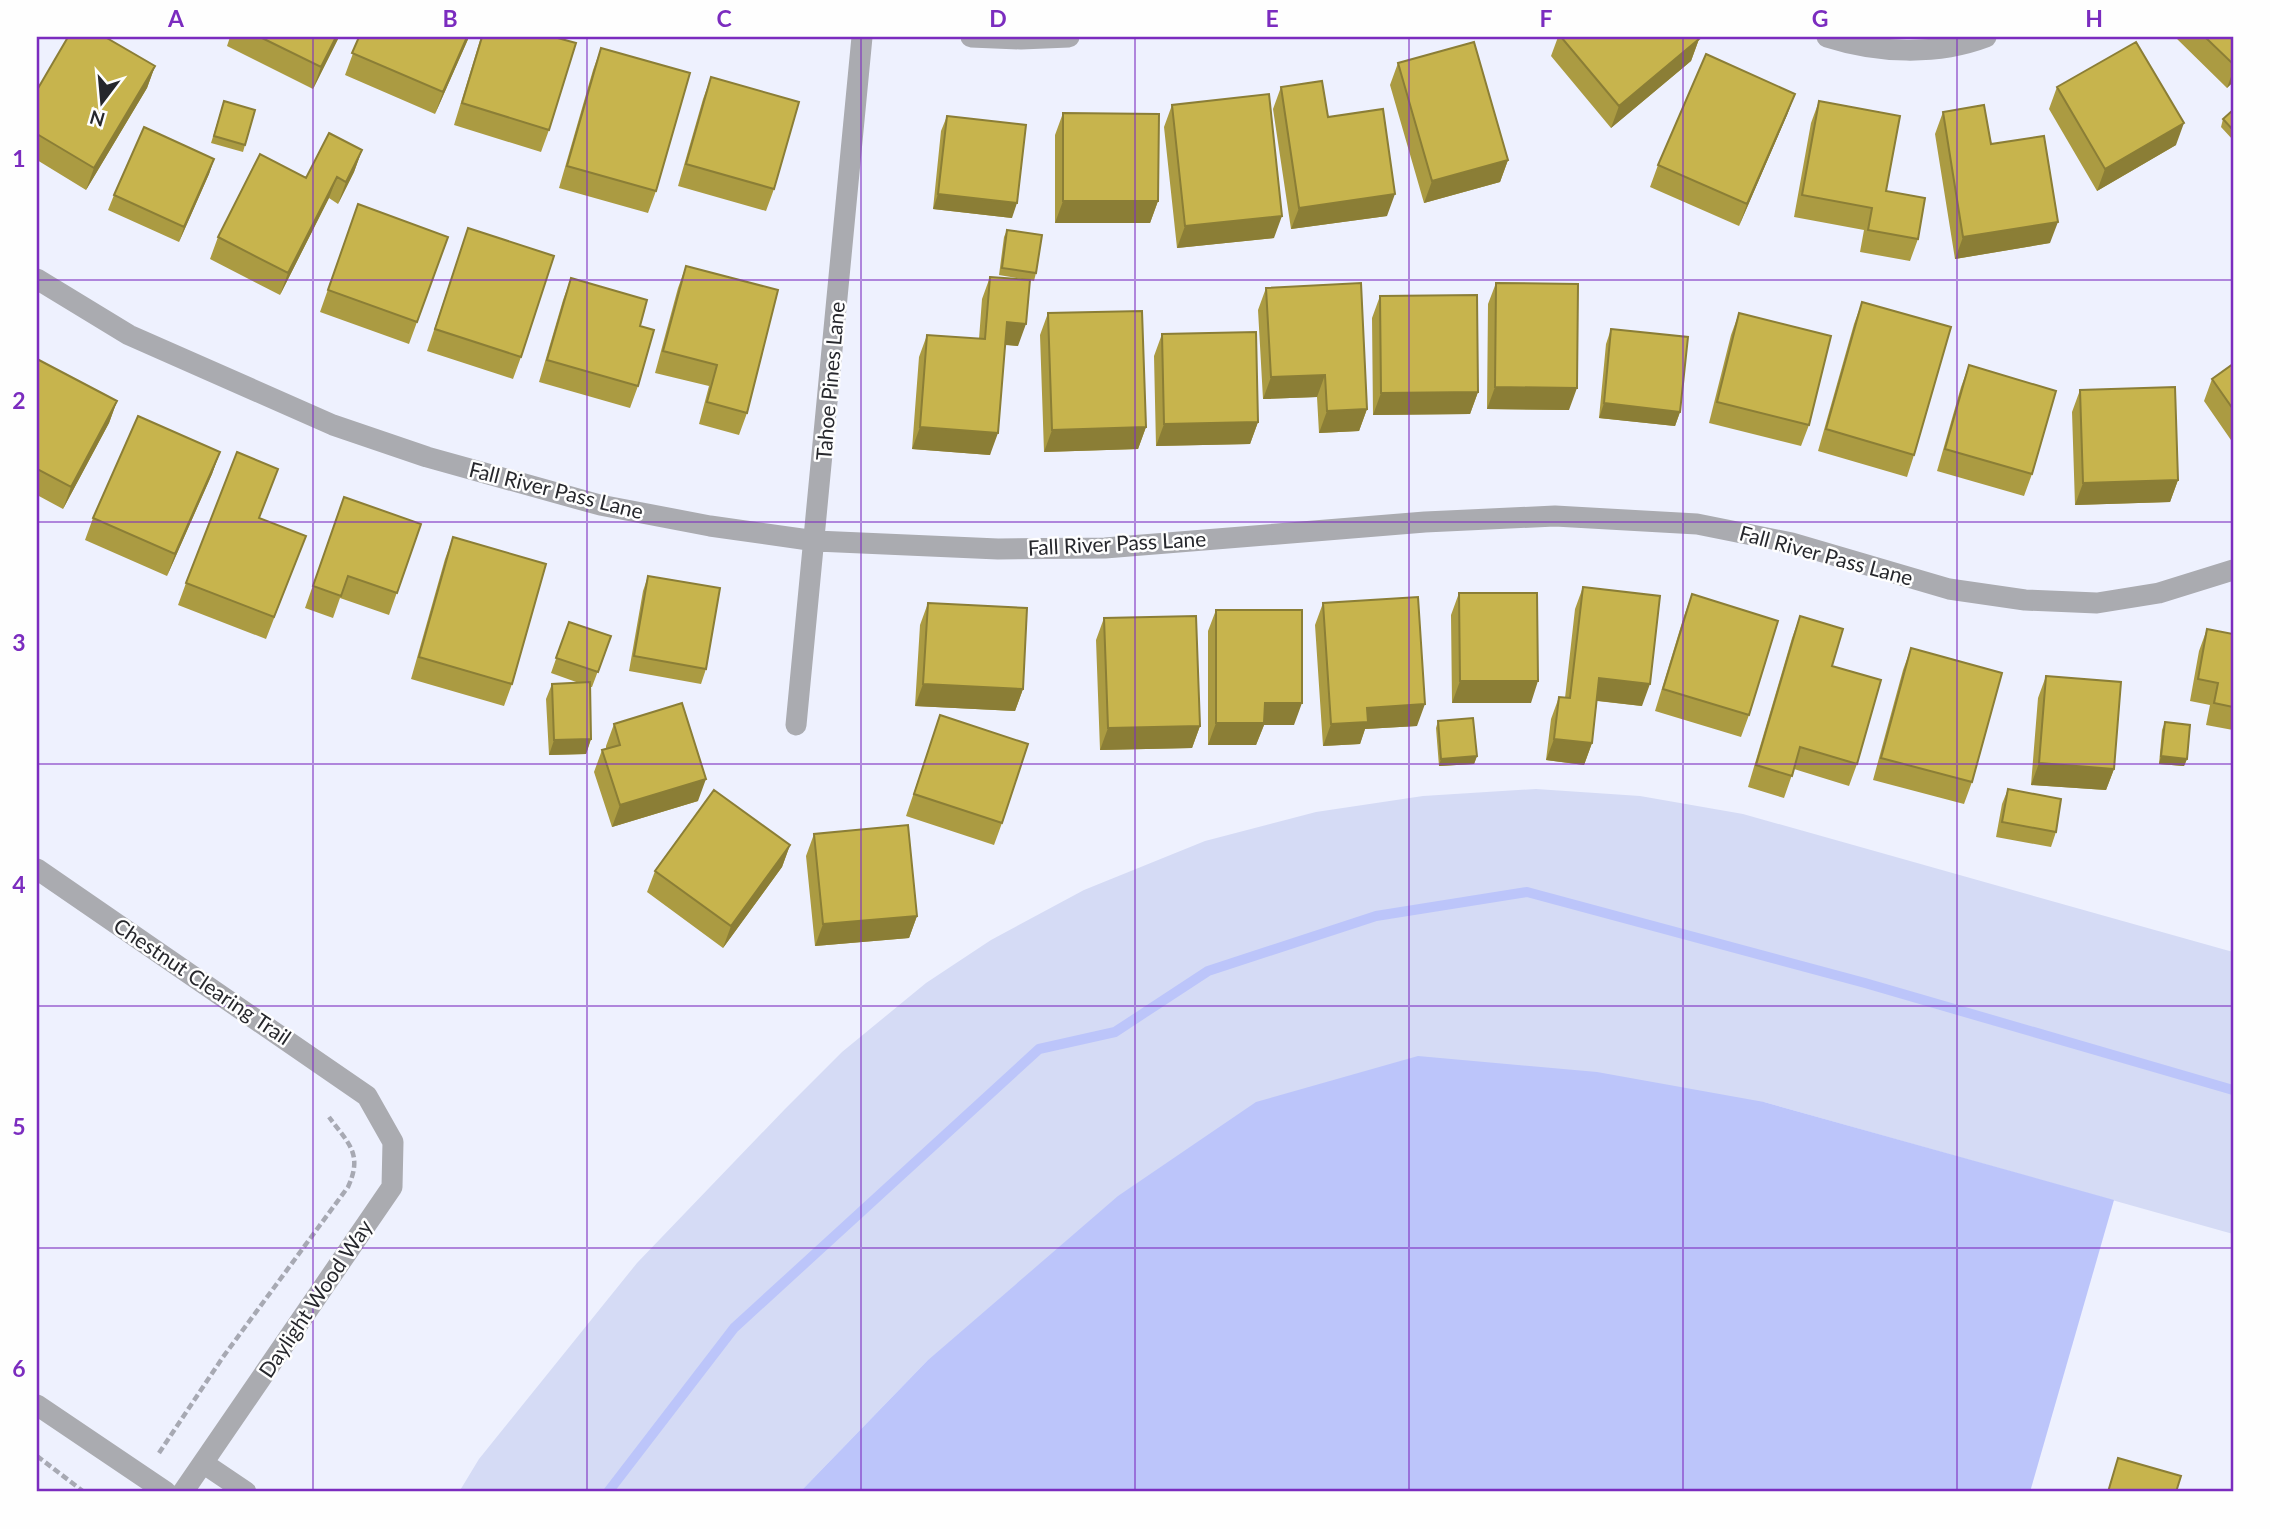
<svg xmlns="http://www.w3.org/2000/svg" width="2270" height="1529" viewBox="0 0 2270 1529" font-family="Lato,sans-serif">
<rect width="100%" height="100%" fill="#eef1fe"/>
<path fill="#d5dbf5" d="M1536,789l104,7 103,18 490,138v282l-469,-132 -837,259 -127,131h-341l20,-33 158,-196 148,-154 57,-57 84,-69 65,-43 93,-50 121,-49 111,-29 107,-16z"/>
<path fill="#bcc5fa" d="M1418,1056l179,16 167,30 350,98 -84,292h-1230l127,-131 191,-165 138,-94z"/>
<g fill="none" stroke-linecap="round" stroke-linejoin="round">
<path stroke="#bcc5fa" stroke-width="10" d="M608,1492l126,-164 305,-279 76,-17 93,-61 168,-55 151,-24 338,91 368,107"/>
<path stroke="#a7a9b3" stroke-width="4.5" stroke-dasharray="7 3.5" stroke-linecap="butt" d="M159,1453l64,-96 125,-170c15,-33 1,-43 -19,-70
M37,1456l47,36"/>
<path stroke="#aaabb0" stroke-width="21" d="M971,37l50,2 48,-2
M1827,37c50,16 109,19 159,0
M37,279l92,56 204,90 94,32 173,48 110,21 106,15 182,8 107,-1 320,-26 130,-6 142,8 95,19 157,46 76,11 72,3 62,-10 74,-23
M796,725l66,-688
M37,869l330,227 26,46 -1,45 -209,305
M37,1405l129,87
M203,1463l43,29"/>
</g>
<path fill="#ab9b42" d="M230,37h109l-26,52 -86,-43z
M359,37h110l-34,77 -90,-39z
M481,37h73l-5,93 -8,22 -87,-27z
M1558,37h139l2,2 -8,22 -80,67 -60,-72z
M2175,37h58v45l-6,6z
M601,48l55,143 -8,22 -89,-25 34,-118z
M1398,63l110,97 -8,22 -76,21 -34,-118z
M155,66l-8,22 -61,102 -49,-30v-70z
M711,77l63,112 -8,22 -88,-25 25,-87z
M1281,87l47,30 59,99 -96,13 -18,-120z
M2057,87l119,58 -79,46 -48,-82z
M1795,94l-8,21 -48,111 -89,-39 8,-22z
M224,101l21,44 -2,7 -32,-9z
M1819,101l67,90 32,48 -8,22 -50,-9 4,-22 -70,-13 17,-94z
M1172,105l102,133 -97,10 -13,-121z
M2233,110v30l-12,-13 2,-8z
M1943,112l48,32 59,99 -95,16 -20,-125z
M1063,113l95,88 -8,22h-95v-88z
M947,116l65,102 -79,-9 8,-78z
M362,150l-8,22 -16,32 -9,-6 -49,97 -70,-36 8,-22 88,-59z
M214,159l-5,15 -30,68 -71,-32 6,-15z
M358,204l90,33 -39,107 -89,-32z
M468,228l53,129 -8,22 -86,-28z
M1007,230l29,43 -2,8 -35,-6 5,-38z
M686,266l61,147 -8,22 -40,-11 10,-38 -54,-13 23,-85z
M990,277l28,69 -13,-1 -15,110 -78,-6 7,-92 8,-22 52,4 3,-40z
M571,278l69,48 -2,60 -8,22 -91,-26 24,-82z
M1496,283l73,127 -82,-1 1,-105z
M1266,288l101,121 -8,22 -40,2 -2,-36 -54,2 -5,-89z
M1380,296l98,96 -8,22 -97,1 -1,-97z
M1862,302l52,153 -7,22 -89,-26 36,-127z
M1048,313l98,114 -8,22 -94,3 -4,-117z
M1739,313l70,112 -8,21 -92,-23 22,-88z
M1611,329l69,83 -5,14 -76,-8 7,-74z
M1162,334l96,88 -8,22 -94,2 -2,-90z
M37,359l80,42 -8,22 -46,86 -26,-14z
M2233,364v79l-29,-42 8,-22z
M1969,365l63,109 -8,22 -87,-25 24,-84z
M2080,390l98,90 -8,22 -95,3 -3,-93z
M220,452l-8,22 -45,102 -82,-36 8,-22z
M344,497l77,27 -32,91 -49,-17 -7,20 -28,-10z
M259,518l47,18 -40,103 -88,-34 8,-22z
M453,537l59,147 -8,22 -93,-27 34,-120z
M648,576l58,93 -5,15 -72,-13 14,-80z
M1583,587l59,119 -45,-5 -5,42 -8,22 -38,-5 5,-41 8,-22 6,1 10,-89z
M1459,593l72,110h-79l-1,-88z
M1692,594l57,121 -8,22 -86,-26 29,-95z
M928,603l95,86 -8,22 -100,-5 5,-81z
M1323,603l94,123 -52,3 -5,15 -37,2 -8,-121z
M1216,610l78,115h-30l-8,20h-48v-114z
M1800,616l32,50 25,98 -8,22 -55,-17 -10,29 -36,-11 44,-149z
M1104,618l96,108 -8,22 -92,2 -4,-110z
M569,622l42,14 -19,51h-2l1,52 -5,15 -37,1 -3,-56 6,-15 27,-1 -28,-10z
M2207,629l26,5v96l-27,-5 4,-20 -20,-4 9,-50z
M1911,648l61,134 -8,22 -91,-24 30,-110z
M2046,676l68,93 -8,21 -75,-5 7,-87z
M940,715l62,108 -8,22 -88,-29z
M1438,721l39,35 -3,8 -35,2 -3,-38z
M2165,722l22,37 -3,7 -25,-2 3,-34z
M614,724l84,77 -86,26 -18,-55 8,-22 4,-1v-3z
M2008,789l48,43 -5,15 -55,-10 6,-33z
M814,834l103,82 -8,22 -94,8 -9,-90z
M790,845l-8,22 -59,81 -76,-56 8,-21z"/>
<path fill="#8b7e36" d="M336,37h3l-26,52 8,-22z
M467,37h2l-34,77 8,-22z
M1699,39l-8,22 -80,67 8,-22z
M155,66l-8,22 -61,102 8,-22z
M2233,71v11l-6,6z
M1795,94l-8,21 -48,111 8,-22z
M2184,123l-8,22 -79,46 8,-22z
M362,150l-8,22 -16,32 8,-22z
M214,159l-5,15 -30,68 5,-15z
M1508,160l-8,22 -76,21 8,-22z
M337,177l-8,21 -49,97 8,-22z
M938,194l79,9 -5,15 -79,-9z
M1395,194l-8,22 -96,13 8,-21z
M1063,201h95l-8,22h-95z
M1282,216l-8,22 -97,10 8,-22z
M2058,222l-8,21 -95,16 8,-22z
M1007,322l19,2 -8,22 -19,-2z
M1325,375l-8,22 -54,2 8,-22z
M1495,387l82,1 -8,22 -82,-1z
M1478,392l-8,22 -97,1 8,-22z
M117,401l-8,22 -46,86 8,-22z
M1604,403l76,9 -5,14 -76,-8z
M1367,409l-8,22 -40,2 8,-22z
M1258,422l-8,22 -94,2 8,-22z
M920,427l78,6 -8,22 -78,-6z
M1146,427l-8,22 -94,3 8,-22z
M220,452l-8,22 -45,102 8,-22z
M2178,480l-8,22 -95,3 8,-22z
M1599,678l51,6 -8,22 -51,-6z
M1460,681h78l-7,22h-79z
M923,684l100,5 -8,22 -100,-5z
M1265,703h37l-8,22h-30l-8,20h-48l8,-22z
M1425,704l-8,22 -52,3 -5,15 -37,2 8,-22 36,-16z
M1200,726l-8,22 -92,2 8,-22z
M591,739l-5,15 -37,1 5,-15z
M1554,739l38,4 -8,22 -38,-5z
M1477,756l-3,8 -35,2 2,-7z
M2161,756l26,3 -3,7 -25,-2z
M2039,763l75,6 -8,21 -75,-5z
M706,779l-8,22 -86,26 8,-22z
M790,845l-8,22 -59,81 8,-22z
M917,916l-8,22 -94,8 8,-22z"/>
<path fill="#c7b44d" stroke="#8b7e36" stroke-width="2" d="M68,37h37l50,29 -61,102 -57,-34v-44z
M260,37h76l-15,30z
M359,37h108l-24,55 -91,-39z
M482,37h72l22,6 -27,87 -87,-27z
M1561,37h136l2,2 -80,67z
M2205,37h28v27z
M1474,42l34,118 -76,21 -34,-118z
M2136,42l48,81 -79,46 -48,-82z
M601,48l89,25 -34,118 -89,-25z
M1706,54l89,40 -48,110 -89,-39z
M711,77l88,25 -25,87 -88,-25z
M1322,81l6,36 55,-8 12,85 -96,14 -18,-121z
M1269,94l13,122 -97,10 -13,-121z
M224,101l31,9 -10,35 -31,-9z
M1819,101l81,15 -14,75 39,7 -7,41 -50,-9 4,-22 -70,-13z
M1984,105l7,39 53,-8 14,86 -95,15 -20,-125z
M2233,110v20l-10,-11z
M1063,113l96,1 -1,87h-95z
M947,116l79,9 -9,78 -79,-9z
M144,127l70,32 -30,68 -70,-32z
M329,133l33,17 -16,32 -9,-5 -49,96 -70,-36 42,-83 46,24z
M358,204l90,33 -31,85 -89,-32z
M468,228l86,28 -33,101 -86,-28z
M1007,230l35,5 -6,38 -34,-5z
M686,266l92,24 -31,123 -40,-11 10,-37 -54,-14z
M990,277l40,3 -4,44 -19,-2 -9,111 -78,-6 7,-92 58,4z
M571,278l76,22 -7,26 14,4 -16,56 -91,-26z
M1361,283l6,126 -40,2 -2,-36 -54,2 -5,-89z
M1496,283l82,1 -1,104 -82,-1z
M1477,295l1,97 -97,1 -1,-97z
M1862,302l89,25 -37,128 -88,-26z
M1142,311l4,116 -94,3 -4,-117z
M1739,313l92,23 -22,89 -92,-23z
M1611,329l77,8 -8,75 -76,-9z
M1256,332l2,90 -94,2 -2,-90z
M37,359l80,42 -46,86 -34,-18z
M2233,364v45l-21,-30z
M1969,365l87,26 -24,83 -87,-25z
M2175,387l3,93 -95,3 -3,-93z
M138,416l82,36 -45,102 -82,-36z
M237,452l41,17 -19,49 47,18 -32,81 -88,-34z
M344,497l77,27 -24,69 -49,-17 -7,20 -28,-10z
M453,537l93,27 -34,120 -93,-27z
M648,576l72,12 -14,81 -72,-13z
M1583,587l77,9 -10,88 -51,-6 -7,65 -38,-4 5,-42 11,1z
M1459,593h78l1,88h-78z
M1692,594l86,27 -29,94 -86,-26z
M1418,597l7,107 -58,4 1,14 -37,2 -8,-121z
M928,603l99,5 -4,81 -100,-5z
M1216,610h86v93h-37l-1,20h-48z
M1196,616l4,110 -92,2 -4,-110z
M1800,616l43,13 -11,37 49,14 -24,84 -57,-17 -8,29 -36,-11z
M569,622l42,14 -13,36 -42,-14z
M2207,629l26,5v73l-19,-4 4,-20 -20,-4z
M1911,648l91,25 -30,109 -91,-24z
M2046,676l75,6 -7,87 -75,-6z
M590,682l1,57 -37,1 -2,-56z
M682,703l24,76 -86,26 -18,-55 18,-5 -6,-21z
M940,715l88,29 -26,79 -88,-29z
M1473,718l4,38 -36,3 -3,-38z
M2165,722l25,3 -3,34 -26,-3z
M2008,789l53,10 -5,33 -54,-10z
M714,790l76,55 -59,81 -76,-55z
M908,825l9,91 -94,8 -9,-90z
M2118,1458l63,18 -5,16h-68z"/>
<path fill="none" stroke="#7b2cbf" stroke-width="2" stroke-opacity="0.55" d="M313,37v1455M587,37v1455M861,37v1455M1135,37v1455M1409,37v1455M1683,37v1455M1957,37v1455M37,280h2196M37,522h2196M37,764h2196M37,1006h2196M37,1248h2196"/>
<g text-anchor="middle" stroke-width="5" stroke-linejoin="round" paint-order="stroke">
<g font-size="21" fill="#26272c" stroke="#fefefe">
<text transform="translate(831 381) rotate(-85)" y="7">Tahoe Pines Lane</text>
<text transform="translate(556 491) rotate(14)" y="7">Fall River Pass Lane</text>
<text transform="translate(1117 544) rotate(-3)" y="7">Fall River Pass Lane</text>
<text transform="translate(1826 556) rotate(15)" y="7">Fall River Pass Lane</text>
<text transform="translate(202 982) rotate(34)" y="7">Chestnut Clearing Trail</text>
<text transform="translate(316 1299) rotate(-56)" y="7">Daylight Wood Way</text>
</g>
</g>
<rect width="2270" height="1529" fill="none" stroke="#fefefe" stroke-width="77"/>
<g transform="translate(102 102) rotate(196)" stroke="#fefefe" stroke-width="5" paint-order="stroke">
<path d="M0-5L12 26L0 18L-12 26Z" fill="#26272c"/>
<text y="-10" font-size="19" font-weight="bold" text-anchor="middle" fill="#26272c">N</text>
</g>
<rect x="38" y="38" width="2194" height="1452" fill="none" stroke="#7b2cbf" stroke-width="2.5"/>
<g font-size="23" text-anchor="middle" font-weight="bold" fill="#7b2cbf">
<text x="176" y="27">A</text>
<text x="450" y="27">B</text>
<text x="724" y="27">C</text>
<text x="998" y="27">D</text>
<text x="1272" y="27">E</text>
<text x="1546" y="27">F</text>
<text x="1820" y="27">G</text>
<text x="2094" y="27">H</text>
<text x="19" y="167">1</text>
<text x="19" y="409">2</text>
<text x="19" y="651">3</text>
<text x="19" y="893">4</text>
<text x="19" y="1135">5</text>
<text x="19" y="1377">6</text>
</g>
</svg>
